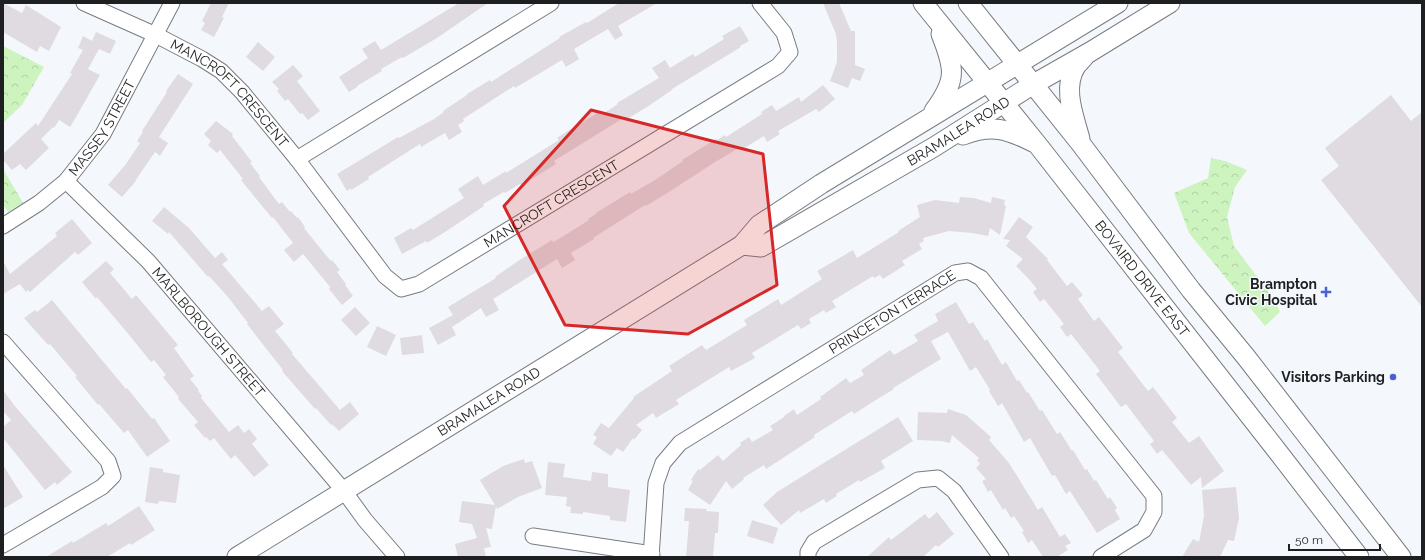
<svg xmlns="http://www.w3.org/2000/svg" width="1425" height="560" viewBox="0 0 1425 560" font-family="Raleway,sans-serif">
<defs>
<pattern id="forest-crowns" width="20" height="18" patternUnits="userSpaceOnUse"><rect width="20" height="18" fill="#cdf3bf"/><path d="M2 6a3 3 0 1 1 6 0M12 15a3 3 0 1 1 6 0" fill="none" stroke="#b0d0a4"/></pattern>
</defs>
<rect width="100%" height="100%" fill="#f4f8fd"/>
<path fill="url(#forest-crowns)" d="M3,46l41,21 -22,38 -19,18z
M1211,158l14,3 22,9 -12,17 -8,30 7,29 39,52 7,14 -15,14 -76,-93 -15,-40 34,-15z
M3,169l20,34 -15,9 -5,-8z"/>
<path fill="#dfdbe0" d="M3,3l19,10 4,-8 35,22 -12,24 -9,-5 -3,6 -34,-20z
M211,3h18l-7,14 2,1 -10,19 -13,-7 4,-7 -3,-2z
M459,3h29l-51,35 -34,20 -1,-1 -21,12 1,2 -25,15v1l-8,5 -10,-15 29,-19 -6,-9 13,-8 6,9z
M619,3h38l-39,23 5,9 -8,5 -7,-11 -34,20 5,10 -13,8 -4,-7 -47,28 -1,-2 -51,33 1,2 -6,4 4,7 -13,8 -4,-7 -24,14 -1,-3 -52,33 1,2 -18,11v-2l-4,3 -10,-17 61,-37 1,1 35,-19 10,-7 -1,-1 24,-16v-1l23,-14 1,2 25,-16 44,-28 -1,-1 27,-15 1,1z
M823,3h16l12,28h4v34l10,4 -5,12 -8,-3 -4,10 -18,-7 7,-19v-19l-1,-9z
M740,26l9,15 -9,5 1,1 -69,42v1l-25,17 -20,12 -2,-2 -71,44 2,3 -34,21 -2,-1 -15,9 -1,-1 -21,12 1,2 -39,26 -18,11 -1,-2 -24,13 -8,-16 17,-10 2,2 51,-32 -6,-9 20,-13 5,9 23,-14v2l53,-33 -2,-2 9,-6 33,-20 2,3 17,-11 -1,-1 42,-25 -7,-10 13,-8 5,8 23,-14 2,3 29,-18 -2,-3z
M96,32l20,9 -6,13 -11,-5 -11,20 12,6 -24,42 -6,10 -11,-7 -5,8 -1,-1 -12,12 8,9 -23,22 -6,-6 -8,6 -9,-10v-6l33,-31 2,3 34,-52 -2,-1 13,-23 -5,-2 5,-12 9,5z
M258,42l17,15 -12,14 -17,-14z
M293,65l10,11 -6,5 23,30 -12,9 -6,-7 -2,1 -12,-15 -3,2 -8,-10 2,-2 -7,-7z
M178,74l15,10 -34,53 9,6 -8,13 -5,-4 -20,29h1l-14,16 -14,-12 18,-21 14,-21 -3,-2 6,-9 -1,-1 25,-39 -1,-1z
M823,85l12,14 -16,13 -3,-3 -38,22 2,3 -13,8 -3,-6 -23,14 -2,-2 -24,14 -46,30 -23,14 -1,-1 -52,33 1,1 -23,14 4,7 -13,8 -5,-9 -64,40 6,11 -13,7 -5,-9 -29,19 4,8 -18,10 -9,-17 24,-13 -5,-8 48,-29 -1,-1 23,-16 34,-21 1,2 9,-5 27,-17 -1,-1 8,-5v-1l34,-21 1,2 24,-14 28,-19 -1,-1 34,-21 1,1 8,-5 1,2 36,-23 -1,-2 11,-7 4,6 23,-14 2,5z
M1391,95l20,26 11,-9v195l-101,-127 18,-14 -14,-18z
M216,121l17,13 -1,2 20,26 -2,1 10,13 -1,1 8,11 12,16 3,-2 8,10 1,-1 6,7 1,-1 7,10 -1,1 21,26 6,7 1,-1 8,10 -3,2 9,12 -1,1 8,11 -11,9 -13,-16 1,-2 -27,-33 -9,8 -10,-12 9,-7 -20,-26 -1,1 -19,-23 -12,-15 2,-1 -23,-29 -3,3 -9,-8 3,-4 -7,-7z
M960,197l14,1 17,5 1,-6 13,3 -1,5 2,1 -6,29 -10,-7 -2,8 -16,-3 -23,-2 -26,7 1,3 -5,3 3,5 -20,12 3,4 -22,14 -3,-4 -6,3 -1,-2 -41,25 4,6 -10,6 -2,-3 -15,9 2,4 -10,6 -3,-4 -46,28 3,5 -11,6 -13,7 -2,-4 -53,33 3,4 -23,14 -3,-5 -17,12 6,5 -8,10 -1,-2 -10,14 -6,-4 -6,8 -18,-12 4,-7 -4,-2 8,-12 8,5 25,-30 -1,-1 39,-26 -3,-5 33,-21 4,5 41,-25 -3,-5 34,-21 3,6 41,-26 -5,-8 36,-21 4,8 42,-26 -1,-1 22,-14 -3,-12 18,-5 24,3z
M164,207l25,21 26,30 7,-6 6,8 -6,4 40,47 7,-5 15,18 -9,7 18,22 -1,1 48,56 10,-8 9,12 -20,17 -7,-7 -1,1 -15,-17 -1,1 -33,-38 1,-1 -36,-46 1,-1 -20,-26 -19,-21 -1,1 -39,-45 -1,2 -16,-13z
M1019,217l14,10 -7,10 22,22 -1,1 20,26 5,-4 11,13 -5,4 16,22 5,-4 24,31 -5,4 30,39 5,-4 10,13 14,18 -5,4 17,21 10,-7 25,35 -22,17 -1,-11 -10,8 -29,-35 -5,4 -7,-10 4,-3 -13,-17 -15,-20 -5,3 -25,-33 4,-3 -29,-37 -4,3 -7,-10 4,-3 -20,-25 -4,3 -7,-10 4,-3 -8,-10 -13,-13 7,-7 -17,-13 4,-6 -7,-1z
M72,219l20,24 -14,12 -3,-3 -45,40 -2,-2 -2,2 -6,-8 -17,10v-33l7,13 47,-38 -2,-3z
M106,261l8,8 -4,4 22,26 4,-4 42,50 -4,3 20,28 -4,3 9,11 -1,1 4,5 -1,2 28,34 9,-7 6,8 5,-4 8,10 -5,5 17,21 -15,12 -19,-22 -4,4 -17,-21 -4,3 -4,-4 -1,1 -11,-13 4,-3 -19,-22 -1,-2 1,-1 -16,-20 3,-2 -12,-15 -3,2 -26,-32 -28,-33 -1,2 -14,-17z
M52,300l74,89 1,-1 25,31 2,-1 16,23 -23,16 -19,-27 -4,3 -25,-29 -1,1 -23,-28 2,-1 -27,-32 -2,1 -24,-27 11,-8 2,2z
M956,302l13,22 4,-2 12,19 2,-2 15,26 4,-3 11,19 2,-1 8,13 1,-1 12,19 2,-1 15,24 3,-2 12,19 1,-1 12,20 2,-1 7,12 2,-1 12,19 2,-2 7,11 -2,2 5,9 -23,14 -27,-42 -4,3 -11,-19 -3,1 -22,-38 -6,4 -22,-39 -4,3 -9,-15 1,-1 -14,-23 -6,4 -22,-39 -17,9 10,18 -48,29 1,1 -23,14 -17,11 -2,-3 -38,24 1,2 -49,32 -2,-4 -21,13 1,1 -12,10 -6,-8 -16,24 -22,-15 5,-9 -2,-1 7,-11 2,1 18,-15 5,6 18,-16 -1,-2 9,-6 3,5 21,-12 -3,-4 14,-9v-1l10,-7 3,6 24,-16 -1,-2 26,-19 4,5 14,-8 -3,-5 29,-20 4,5 24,-14 -4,-6 24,-14 -3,-7z
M355,307l15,16 -14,13 -15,-16z
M377,326l19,9 -10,21 -19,-9z
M422,335l2,18 -22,2 -2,-17z
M3,390l11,15 58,67 -15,13 -2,-3 -10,8 -42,-52v-11l8,-7 -8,-9z
M948,409l18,6 25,22 -2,3 20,23 29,47 4,-3 18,30 5,-3 6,9 -6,3 3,4 -11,7h-14l-11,-17 -4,3 -6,-11 2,-1 -10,-15 -3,2 -6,-10 -2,2 -12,-20 -3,2 -6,-11 4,-2 -10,-11 4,-4 -3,-4 2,-2 -27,-23 -2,8 -9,-2 -24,-1 1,-28 29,1z
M898,417l15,24 -32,20 4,7 -25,14 -1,-2 -23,14 1,2 -11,7 -2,-4 -24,14 -1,-3 -18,15 -18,-20 14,-13z
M524,459l1,4 7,-2 10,27 -24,9 -21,12 -1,-3 -4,23 -6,-1 5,19 -7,1 2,9h-28l-3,-13 22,-6 -5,-14 -13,-2 3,-21 33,4 -15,-25 23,-14z
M548,462l17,2 -2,13 28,4 1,-9 16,2v13l22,3 -4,32 -16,-2v-4l-27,-4v2l-13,-1 1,-6 -5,-1 1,-9 -22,-2z
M3,465l20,32 -20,12z
M150,467l13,2v3l17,3 -4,28 -17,-2 -1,3 -13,-2z
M1236,487l3,31 -5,23 -6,-1 -8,17h-38l11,-18 6,3 5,-26 -2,-26z
M139,506l16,24 -24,15 -1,-2 -23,14h-61l26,-16 1,2 33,-20 2,3z
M685,508l22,1 -1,2 13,1 -1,21h-3l-2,24h-27l3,-36h-5z
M937,512l17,22 -16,13 -2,-2 -13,12h-56l22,-20 2,3 34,-26 4,5z
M752,520l26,8 -5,16 -26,-8z"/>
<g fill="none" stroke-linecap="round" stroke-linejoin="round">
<defs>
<g id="minor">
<path id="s1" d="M84,3l72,32 46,24 19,12 21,21 55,67 88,117 16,13 18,-5 359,-218 12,-14 -6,-19 -24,-30"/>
<path d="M297,159l254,-156"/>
<path id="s2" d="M66,181l82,80 196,230 21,29 32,37"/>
<path id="s3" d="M3,226l36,-23 27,-22 37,-47 69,-131"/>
<path d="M3,342l105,119 5,15 -11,11 -99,58"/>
<path d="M533,536l119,18"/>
<path id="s4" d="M651,557l5,-74 7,-20 17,-20 275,-170 13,-2 13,7 173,218v16l-10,18 -43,27"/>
<path d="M808,557v-5l6,-10 104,-62 20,-2 16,13 47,66"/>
</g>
<g id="major">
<path id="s5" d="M923,3l114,141 241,308 81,105"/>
<path d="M968,3l113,141 110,146 55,67 155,200"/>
<path d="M934,111c23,-31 21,-42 7,-77"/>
<path d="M963,135c29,-11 44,-6 70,7"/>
<path d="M1080,139c-6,-23 -18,-51 -4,-73 2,-3 6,-6 8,-9"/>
<path id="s6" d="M742,245l19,2 173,-100 98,-62 58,-33 80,-49"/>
<path id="s7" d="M237,557l505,-312 17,-20 62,-41 297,-181"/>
</g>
</defs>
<use href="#minor" stroke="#787c80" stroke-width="17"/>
<use href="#major" stroke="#787c80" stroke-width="21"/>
<use href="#minor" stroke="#fff" stroke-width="15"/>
<use href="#major" stroke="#fff" stroke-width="19"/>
</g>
<path fill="#d62828" fill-opacity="0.2" stroke="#d62828" stroke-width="3" stroke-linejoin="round" d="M591,110l172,44 14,131 -89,49 -123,-9 -61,-119z"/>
<g fill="#495fd3" stroke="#f4f8fd" stroke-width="1.5">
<path d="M1324 286h4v4h4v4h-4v4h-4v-4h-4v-4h4z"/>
<circle cx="1393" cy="377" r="4"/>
</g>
<g text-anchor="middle" stroke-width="3" stroke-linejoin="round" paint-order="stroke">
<g font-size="14" fill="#1e1f21" stroke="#f4f8fd">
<text dy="5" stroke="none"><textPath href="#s1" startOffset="174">MANCROFT CRESCENT</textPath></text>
<text dy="5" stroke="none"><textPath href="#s3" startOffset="142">MASSEY STREET</textPath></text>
<text dy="5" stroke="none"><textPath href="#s6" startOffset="248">BRAMALEA ROAD</textPath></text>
<text dy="5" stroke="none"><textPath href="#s1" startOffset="610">MANCROFT CRESCENT</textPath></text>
<text dy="5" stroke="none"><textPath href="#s5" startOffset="352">BOVAIRD DRIVE EAST</textPath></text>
<text dy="5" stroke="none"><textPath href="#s4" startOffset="371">PRINCETON TERRACE</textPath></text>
<text dy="5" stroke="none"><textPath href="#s2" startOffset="208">MARLBOROUGH STREET</textPath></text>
<text dy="5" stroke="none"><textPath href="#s7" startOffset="296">BRAMALEA ROAD</textPath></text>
</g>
<g font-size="14" font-weight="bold" fill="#1e1f21" stroke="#f4f8fd" text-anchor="end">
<text x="1317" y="289">Brampton<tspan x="1317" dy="16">Civic Hospital</tspan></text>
<text x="1385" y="382">Visitors Parking</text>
</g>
</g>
<rect width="1425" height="560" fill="none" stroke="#1e1f21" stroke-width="8"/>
<path d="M1289 544v6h91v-6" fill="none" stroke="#1e1f21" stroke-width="2"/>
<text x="1295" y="544" font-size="12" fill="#1e1f21" stroke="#f4f8fd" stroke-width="3" paint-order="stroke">50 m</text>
</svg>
